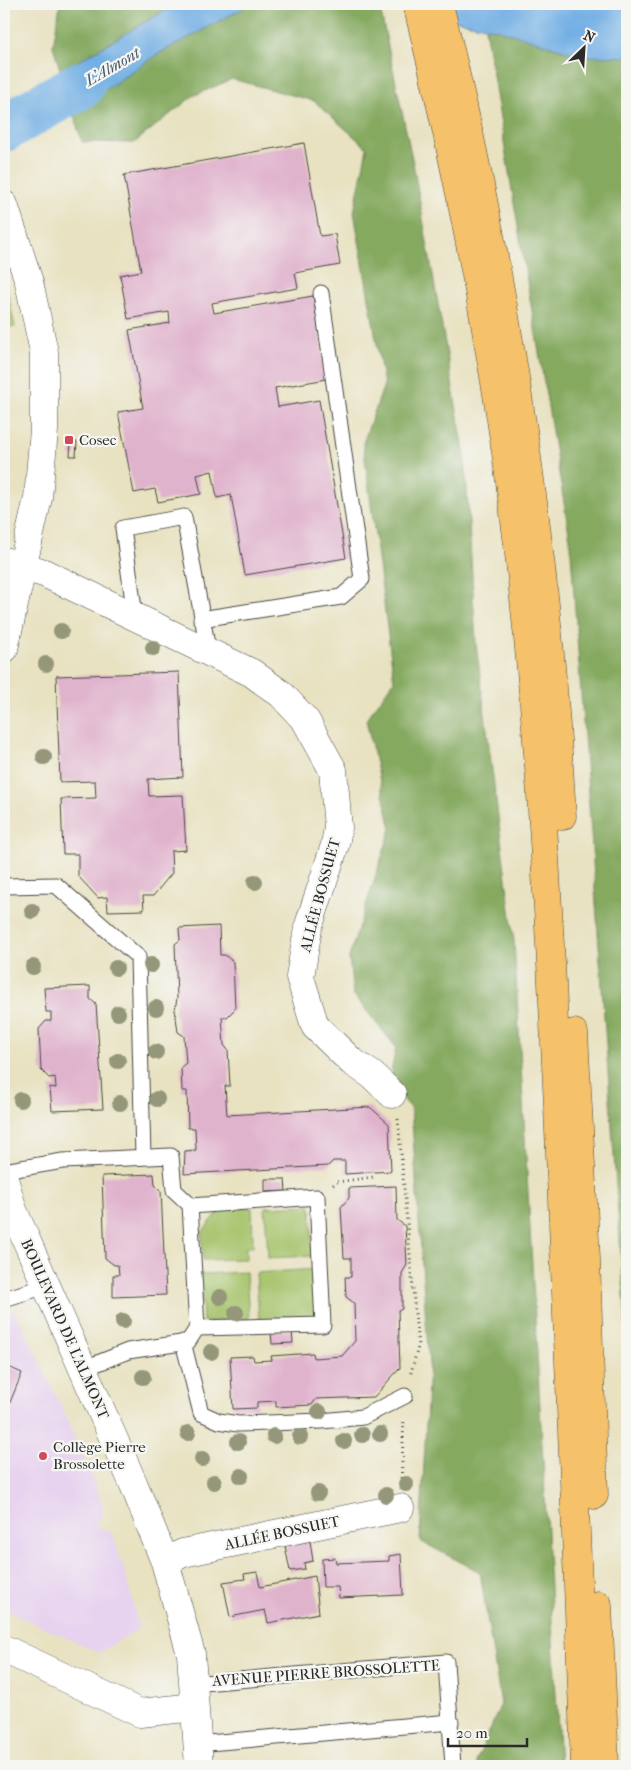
<svg xmlns="http://www.w3.org/2000/svg" width="631" height="1770" viewBox="0 0 631 1770" font-family="'IM FELL French Canon',serif">
<rect width="100%" height="100%" fill="#f6f6f2"/>
<filter id="ink" filterUnits="userSpaceOnUse"><feTurbulence type="fractalNoise" baseFrequency=".02" numOctaves="2"/><feDisplacementMap in="SourceGraphic" scale="10" xChannelSelector="R" yChannelSelector="G"/><feConvolveMatrix kernelMatrix="1 2 1 2 8 2 1 2 1" color-interpolation-filters="sRGB"/></filter>
<filter id="wash" filterUnits="userSpaceOnUse"><feTurbulence type="fractalNoise" baseFrequency=".0096" numOctaves="4" result="noise"/><feDisplacementMap in="SourceGraphic" scale="20" xChannelSelector="R" yChannelSelector="G"/><feGaussianBlur stdDeviation="1.12" result="paint"/><feColorMatrix in="noise" values="0 0 0 0 0 0 0 0 0 0 0 0 0 0 0 0 0 1.4 0 .05"/><feComposite in="paint" operator="in"/></filter>
<g filter="url(#wash)">
<rect width="100%" height="100%" fill="#e8e2c1"/>
<path fill="#e7d2ef" d="M4,1312h12l46,96 41,97 -1,10 -7,11 17,7 15,46 12,49 -40,25 -95,-44z"/>
<path fill="#a5c36b" stroke="#68774b" d="M4,276l11,51h-11z
M311,1205l2,51 -45,2 -3,-51z
M222,1208h30l1,39h-7v12l-43,1 -1,-28z
M315,1269l2,48 -58,3 -3,-47z
M246,1272l3,47 -46,3 -2,-48z"/>
<path fill="#84a95f" stroke="#586a45" d="M60,4h319l34,159 52,293 11,188 38,297 46,825h-83v-6l24,-56 -21,-132 -60,-31 9,-177 -18,-256 -22,-25 7,-36 -43,-53 -4,-37 42,-128 -25,-109 28,-39 -31,-238 21,-58 -30,-173 13,-64 -53,-47 -82,-22 -39,17 -59,47 -52,-1 -29,-96z
M481,4h146v1334l-57,-799z"/>
<path fill="#72afe4" stroke="#4e6d88" d="M176,4h75l-93,50 -64,43 -42,14 -20,12 -16,-15 18,-21z
M411,4h216v53l-44,-1 -83,-26 -34,-7z"/>
<g fill="none" stroke-linecap="round" stroke-linejoin="round">
<path stroke="#72afe4" stroke-width="48" d="M4,128l77,-43"/>
</g>
<g id="blocks">
<path fill="#e0b3cd" d="M304,143l16,93 15,-2 5,31 -45,8 3,15 -86,15 2,10 99,-17 14,83 -52,9 3,19 41,-7 27,158 -101,17 -14,-80 -14,3 -5,-27 -15,4 4,19 -43,8 -3,-13 -21,4 -16,-81 25,-4 -14,-78 41,-7 -1,-11 -41,7 -8,-44 21,-4 -17,-96z
M71,442h6l-1,14h-6z
M179,672l4,105 -35,2 1,17 34,-1 3,55 -15,1 1,22 -19,23h-10l1,14 -36,1 -1,-14 -9,1 -20,-22v-22h-15l-2,-55 35,-1 -1,-17 -35,1 -4,-106z
M219,926l1,29h5l8,7 2,47 -8,8h-5l2,28 4,5 2,36h-5l2,29 143,-8 19,17 2,47 -46,3v-13h-12l-5,5 -144,8 1,-23 11,-1 -1,-22h-7l-1,-37h-5l-1,-24 5,-4 -2,-27 -6,-4 -3,-22 2,-12 -2,-54 5,-4 -1,-12z
M90,986v13l6,5 7,105 -51,2 -2,-24 6,1 -1,-11 -6,1 -8,-8 -2,-41 7,-8h5v-9h-5l-2,-24z
M154,1174l1,11 6,6 5,104 -53,2v-22h6l-1,-10h-4l-9,-7 -3,-82z
M265,1179h20l1,12 -21,1z
M396,1186l1,34 8,6 2,39 -5,8v36l-4,1 2,58 -26,29 -58,2 -4,6 -36,2v-6l-19,1v6l-24,1 -3,-52 23,-1 1,5 18,-1 -1,-4 42,-3 1,5 28,-2 13,-15 -1,-38 -8,-6 -1,-20h6v-19h-7l-3,-51 8,-9v-10z
M292,1330l1,13 -21,1 -1,-12z
M4,1365l18,8 -18,44z
M310,1541l3,20 -9,2 1,6 -15,2 -5,-25z
M401,1554l2,41 -64,3 -1,-11h-15l-1,-28 13,-1 1,5 53,-2v-5z
M257,1572l3,15 55,-11 4,37 -51,10 -3,-13 -35,7 -7,-35 22,-3 -1,-5z"/>
</g>
</g>
<g filter="url(#ink)">
<use href="#blocks" fill-opacity="0" stroke="#474642" stroke-width="1"/>
<g fill="none" stroke-linecap="round" stroke-linejoin="round">
<defs>
<path id="service" d="M135,616l-12,-88 61,-11 24,133
M201,619l140,-22 21,-18 -41,-286
M4,886l52,-1 82,72 5,200
M4,1171l59,-10 108,-5 3,34 16,15 7,123 -9,14 -60,9 -45,18
M190,1206l127,-9 6,128 -126,3
M4,1299l42,-13
M183,1342l18,71 18,8 19,3 84,-3 41,-4 42,-21
M192,1684l254,-22 7,104
M197,1744l254,-22"/>
<path id="minor" d="M4,205l25,77 15,70v78l-6,68 -34,151
M4,561l40,12 208,100 29,21 25,27 27,49 5,58 -3,17 -27,83 -8,49 15,49 36,35 21,14 20,19
M4,1179l9,31 121,275 31,77 26,92 8,112
M165,1562l18,-9 217,-45
M4,1649l136,64 54,-6"/>
<path id="primary" d="M417,4c31,126 58,255 79,384 39,238 51,479 62,719 10,220 19,439 27,659
M439,4c66,266 108,538 123,812
M574,1033l12,226 8,236
M598,1605l7,161"/>
</defs>
<use href="#service" stroke="#474642" stroke-width="17"/>
<use href="#minor" stroke="#474642" stroke-width="29"/>
<use href="#primary" stroke="#474642" stroke-width="29"/>
<path stroke="#474642" stroke-width="3" stroke-dasharray="1 4" stroke-linecap="butt" d="M398,1119l20,228 -8,29
M333,1185l4,-3 36,-5
M401,1483l3,-64"/>
<use href="#service" stroke="#fff" stroke-width="15"/>
<use href="#minor" stroke="#fff" stroke-width="28"/>
<use href="#primary" stroke="#f5c16b" stroke-width="28"/>
</g>
<g fill="#949779">
<circle cx="61" cy="631" r="8"/>
<circle cx="153" cy="648" r="8"/>
<circle cx="46" cy="664" r="8"/>
<circle cx="44" cy="757" r="8"/>
<circle cx="255" cy="882" r="8"/>
<circle cx="32" cy="911" r="8"/>
<circle cx="151" cy="965" r="8"/>
<circle cx="33" cy="967" r="8"/>
<circle cx="116" cy="968" r="8"/>
<circle cx="156" cy="1008" r="8"/>
<circle cx="118" cy="1013" r="8"/>
<circle cx="156" cy="1052" r="8"/>
<circle cx="118" cy="1061" r="8"/>
<circle cx="157" cy="1099" r="8"/>
<circle cx="21" cy="1100" r="8"/>
<circle cx="120" cy="1103" r="8"/>
<circle cx="220" cy="1297" r="8"/>
<circle cx="236" cy="1313" r="8"/>
<circle cx="123" cy="1321" r="8"/>
<circle cx="211" cy="1352" r="8"/>
<circle cx="143" cy="1377" r="8"/>
<circle cx="319" cy="1412" r="8"/>
<circle cx="188" cy="1433" r="8"/>
<circle cx="380" cy="1434" r="8"/>
<circle cx="362" cy="1435" r="8"/>
<circle cx="274" cy="1436" r="8"/>
<circle cx="300" cy="1437" r="8"/>
<circle cx="344" cy="1441" r="8"/>
<circle cx="238" cy="1442" r="8"/>
<circle cx="202" cy="1459" r="8"/>
<circle cx="241" cy="1476" r="8"/>
<circle cx="214" cy="1482" r="8"/>
<circle cx="406" cy="1484" r="8"/>
<circle cx="318" cy="1493" r="8"/>
<circle cx="386" cy="1495" r="8"/>
</g>
</g>
<g fill="#d1495b" stroke="#f6f6f2" stroke-width="2">
<rect x="64" y="435" width="10" height="10" rx="2.5"/>
<circle cx="43" cy="1456" r="5"/>
</g>
<g text-anchor="middle" stroke-width="4.5" stroke-linejoin="round" paint-order="stroke">
<g font-size="15" fill="#2b2b2b" stroke="#f6f6f2" text-anchor="start">
<text x="79" y="445">Cosec</text>
<text x="53" y="1452">Collège Pierre<tspan x="53" dy="17">Brossolette</tspan></text>
</g>
<g font-size="15" fill="#2b2b2b" stroke="#f6f6f2">
<text transform="translate(320 895) rotate(-75)" y="5">ALLÉE BOSSUET</text>
<text transform="translate(65 1329) rotate(66)" y="5">BOULEVARD DE L'ALMONT</text>
<text transform="translate(282 1533) rotate(-12)" y="5">ALLÉE BOSSUET</text>
<text transform="translate(326 1673) rotate(-4)" y="5">AVENUE PIERRE BROSSOLETTE</text>
</g>
<g font-size="16" font-style="italic" fill="#44596c" stroke="#f6f6f2">
<text transform="translate(112 66) rotate(-30)" y="6">L'Almont</text>
</g>
</g>
<rect width="631" height="1770" fill="none" stroke="#f6f6f2" stroke-width="20"/>
<g transform="translate(584 48) rotate(25)" stroke="#f6f6f2" stroke-width="4" paint-order="stroke">
<path d="M0-4L9 19L0 12L-9 19Z" fill="#2b2b2b"/>
<text y="-8" font-size="14" font-weight="bold" text-anchor="middle" fill="#2b2b2b">N</text>
</g>
<path d="M448 1738v8h79v-8" fill="none" stroke="#2b2b2b" stroke-width="2.5"/>
<text x="456" y="1738" font-size="15" fill="#2b2b2b" stroke="#f6f6f2" stroke-width="4" paint-order="stroke">20 m</text>
</svg>
